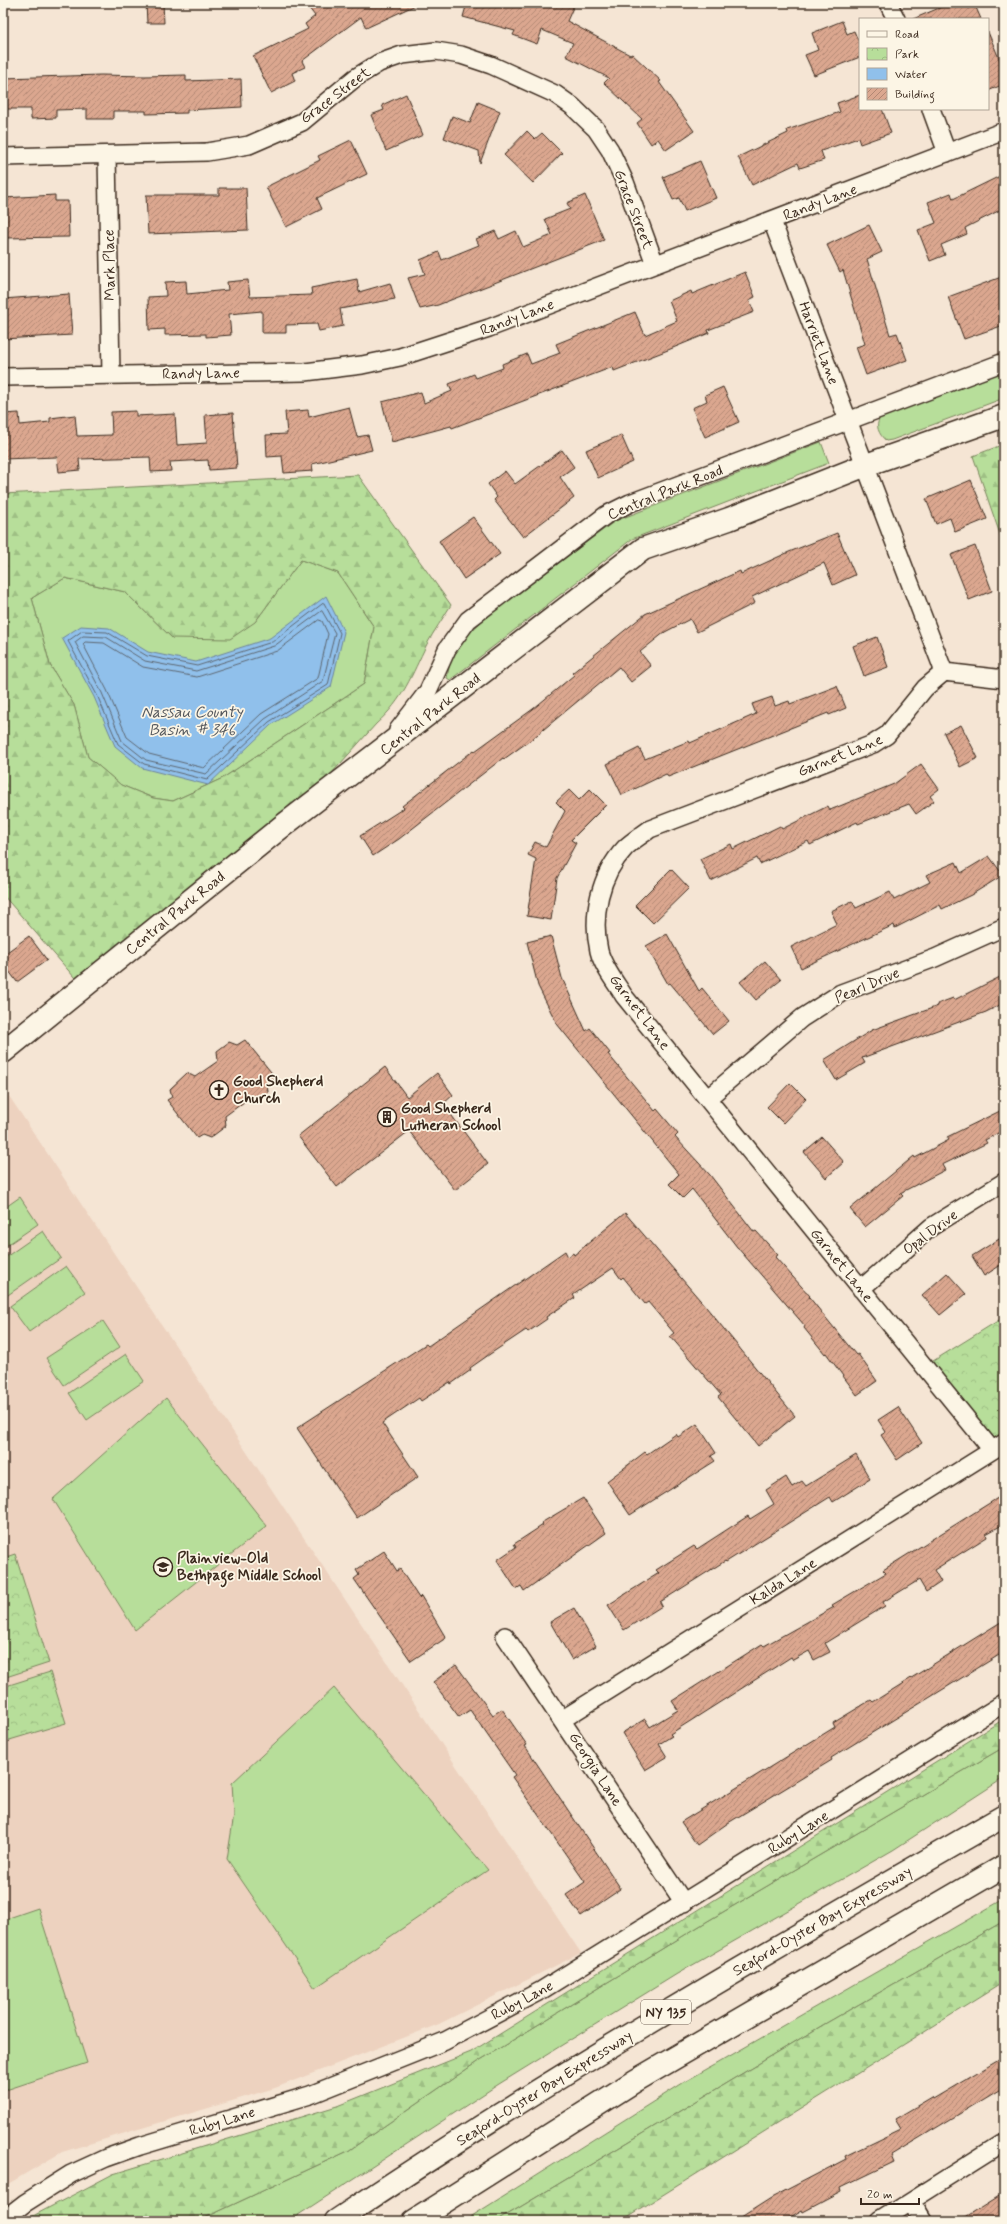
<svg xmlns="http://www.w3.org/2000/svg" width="1007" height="2224" viewBox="0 0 1007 2224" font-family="Mynerve,sans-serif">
<defs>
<pattern id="forest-firs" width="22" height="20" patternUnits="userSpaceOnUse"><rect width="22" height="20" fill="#b7de9a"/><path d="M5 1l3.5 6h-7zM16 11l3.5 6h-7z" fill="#9ebf84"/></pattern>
<pattern id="park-crowns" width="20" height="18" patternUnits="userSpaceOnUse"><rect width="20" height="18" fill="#b7de9a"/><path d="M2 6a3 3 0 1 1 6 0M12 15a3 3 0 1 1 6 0" fill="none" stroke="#9ebf84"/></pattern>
<pattern id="building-hatch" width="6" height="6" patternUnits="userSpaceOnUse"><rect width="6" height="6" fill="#dba78f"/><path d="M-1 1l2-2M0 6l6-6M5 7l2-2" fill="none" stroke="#b38874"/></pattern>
</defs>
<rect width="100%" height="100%" fill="#f5e5d4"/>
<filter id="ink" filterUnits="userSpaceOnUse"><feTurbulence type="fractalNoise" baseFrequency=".025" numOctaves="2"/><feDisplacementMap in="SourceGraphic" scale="8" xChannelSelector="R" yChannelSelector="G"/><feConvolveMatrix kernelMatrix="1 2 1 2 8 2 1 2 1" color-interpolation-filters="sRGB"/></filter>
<g filter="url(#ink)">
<path fill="#edd2bf" d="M3,1087l578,866 -142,71 -164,64 -213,64 -59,35z"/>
<path fill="#b7de9a" stroke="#79845c" d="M1004,369v29l-112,42 -6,1c-7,-7 -12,-16 -5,-24z
M821,442l8,21 -197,76 -182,141 -3,-2 3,-16 10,-20 25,-24 130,-97z
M301,560l37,13 36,54 -10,57 -141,94 -50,23 -20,-3 -32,-13 -33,-28 -14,-52 -24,-40 -18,-67 33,-20 60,14 47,46 83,-16z
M20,1197l18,27 -35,24v-39z
M43,1231l18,27 -56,39 -2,-3v-35z
M66,1266l19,26 -56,40 -19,-26z
M103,1321l17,26 -56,38 -18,-27z
M126,1354l18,27 -57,39 -18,-27z
M166,1398l101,128 -132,104 -82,-131z
M334,1688l154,182 -173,118 -88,-129 7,-44 -2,-32z
M1004,1747v31l-111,72 -216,124 -178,110 -210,137h-91l150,-70 129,-89 229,-140z
M1004,1899v22l-181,104 -326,196h-33l222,-140z
M38,1908l49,155 -84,28v-171z"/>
<path fill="url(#forest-firs)" stroke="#79845c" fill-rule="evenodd" d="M1004,444v102l-31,-90z
M358,475l93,130c-8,13 -17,26 -24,39 -16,32 -23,55 -51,80l-63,70 -232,191 -78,-90v-401zM301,560l37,13 36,54 -10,57 -141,94 -50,23 -20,-3 -32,-13 -33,-28 -14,-52 -24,-40 -18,-67 33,-20 60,14 47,46 58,1 25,-17z
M1004,1719v28l-298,175 -229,140 -129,89 -150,70h-171l4,-4 82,-43 224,-68 134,-54z
M1004,1921v61l-383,239h-124l326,-196z"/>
<path fill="url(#park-crowns)" stroke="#79845c" d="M1004,1317v126l-12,7 -67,-84z
M15,1554l34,109 -46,15v-120z
M50,1672l16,51 -63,19v-55z"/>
<path fill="#90c0eb" stroke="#6e8499" d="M326,596l18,36 -13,55 -60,38 -63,60 -66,-17 -27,-22 -21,-49 -32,-59 19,-12 28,2 39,24 48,10 74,-24z"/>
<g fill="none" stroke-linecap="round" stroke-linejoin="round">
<path stroke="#5d6670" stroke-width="1" d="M324,603l16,30 -12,52 -59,37 -62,58 -63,-16 -26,-20 -21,-49 -29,-54 14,-10 25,1 40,24 50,10 75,-24z
M322,611l13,22 -12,48 -58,38 -59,55 -60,-14 -24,-19 -20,-48 -27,-51 8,-6 23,1 39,24 51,10 78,-25z
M319,620l3,1 6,13 -10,44 -57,36 -57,54 -55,-14 -22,-17 -20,-47 -24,-46 2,-2 19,1 39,24 54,10 80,-26z"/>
</g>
<path fill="url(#building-hatch)" stroke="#3b2a1e" d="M146,3h17l1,20h-17z
M305,3h115l-54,25 -5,-11 -59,44 3,6 -13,6 3,8 -24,12 -18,-37 55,-27 -3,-5 10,-8z
M467,3h108l-8,18 63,34 2,-1 29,27 -2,1 35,49 -28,19 -8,-11 -7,5 -14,-21 5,-4 -38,-36 5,-5 -43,-22 7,-13 -31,-13 -5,14 -24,-9 2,-4 -52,-14z
M951,3h23l7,16h-68z
M842,21l5,13 7,-3 6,14v12l-46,18 -9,-20 13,-5 -6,-17z
M988,32l16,38v14l-16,7z
M101,75l44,1 41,-1v6l55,-2 1,28 -55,3v3l-41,1v-3h-33v8h-26v-10l-31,1v8l-25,1v-10h-28v-31z
M406,94l17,41 -37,16 -15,-36 13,-5 -2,-5z
M860,95v14h22l9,24 -31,11 -2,-6 -37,13 3,9 -24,8 -2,-5 -46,22 -14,-28 50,-24 -1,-3 53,-18 -3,-9z
M478,102l22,9 -20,52 -1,-12 -35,-13 8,-22 18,7z
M527,131l8,8 7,-6 20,20 -29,30 -29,-28z
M351,140l16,34 -50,24 5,11 -36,18 -20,-40 54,-27 -2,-4z
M700,161l16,37 -31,13 -6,-13 -6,2 -10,-23z
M1000,176l4,8v24l-39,20 2,6 -26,11 4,10 -15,6 -12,-31 18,-7 -8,-21 23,-9 2,6z
M219,188h27l2,42 -100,4 -2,-39h73z
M55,195v6h13l1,36 -66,1v-40z
M585,195l19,45 -166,65 -18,4 -12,-31 17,-4 -5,-14 19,-8 3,8 37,-15 -3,-6 19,-8 4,8 17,-8 7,16 29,-12 -7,-16 25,-10 -3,-6z
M869,225l13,27 -15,7 23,76 7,-2 10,27 -41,15 -10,-28 9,-3 -22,-74 -3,2 -13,-27z
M745,272l10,25 -6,3 5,12 -46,18 1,3 -41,17 -54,21 -1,-4 -161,61 -1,-2 -59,16 -10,-40 39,-10 3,11 28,-12 -3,-7 25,-10 2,4 27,-10 -1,-4 25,-10 4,10 29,-11 -4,-9 79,-32 10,23 32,-14 -8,-20 22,-10 1,3z
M1004,276v49l-40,14 -16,-42z
M357,279l2,13 31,-9 5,16 -55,10 3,17 -24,5 -2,-7 -31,1v8h-24v-22l-33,3 2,21 -25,2v-3l-41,1v-6l-16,1 -1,-33 18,-1 -1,-14 21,-1 1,13 41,-4 -1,-8 21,-2 2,17 62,-2 -1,-7z
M69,294l3,41 -69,4v-40z
M723,387l16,35 -34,15 -13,-29 15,-7 -2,-6z
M349,407l8,30 11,-2 4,15 -60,14 1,7 -29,2 -2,-17 -15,1 -1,-22 21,-1 -2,-22 23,-2 1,7z
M136,411v5l39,-2 2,31 30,-2 -2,-28 28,-2 4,55 -28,2 -1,-10 -38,2 1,9 -20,1 -1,-15 -71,2 1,11 -21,2 -2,-15 -54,2v-45l16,-1 1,12 30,-3v-4l25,-3 2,21 35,-1 -1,-23z
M621,435l12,27 -35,16 -12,-28z
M562,450l12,17 -14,10 14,21 -51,39 -29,-37 3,-3 -9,-13 17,-13 10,13z
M971,480l16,39 -32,13 -5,-14 -14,6 -10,-25z
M473,517l27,37 -36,25 -25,-38z
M837,533l18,42 -22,10 -9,-22 -72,34 3,6 -58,29 -7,-13 -25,13 -25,20 11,14 -20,16 -12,-15 -87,72 -28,20 -1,-1 -104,81 -26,17 -13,-20 44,-28 -2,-2 72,-56 1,1 58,-42 41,-34 -2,-2 73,-59 95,-43 1,3 48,-22z
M975,546l17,45 -23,9 -18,-45z
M877,637l11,30 -24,9 -11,-30z
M837,686l9,22 -17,7 -1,-2 -160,64 -2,-3 -44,21 -15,-31 32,-16 6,11 44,-18 1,2 66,-29 -4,-10 20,-7 3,9 14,-5 1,3z
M961,725l17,33 -18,9 -16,-34z
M921,764l18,25 -9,7 4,5 -18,13 -7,-10 -51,20 -1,-2 -47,23 -2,-4 -48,23 -3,-6 -46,23 -11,-22 31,-15 2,5 47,-23 2,3 46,-23 2,4 64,-26z
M590,789l16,16 -35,35 5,3 -19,35 -6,42 -24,-4 9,-57 -8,-4 7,-13 11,5 19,-36 -9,-9 13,-12 10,10z
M989,856l14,19 -32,20 -29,14 -2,-4 -45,23 -1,-3 -93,43 -10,-21 46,-23 -6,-13 21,-10 4,7 34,-16 4,8 36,-18 -4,-7 30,-13 5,11z
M671,869l18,19 -36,35 -18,-18z
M667,934l32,57 3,-3 27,33 -16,13 -43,-51 -2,1 -22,-38z
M29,936l18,24 -30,22 -14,-19v-8z
M551,936l11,42 24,53 4,-3 20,25 -2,1 47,57 2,-2 21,25 -3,3 35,38 44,57 2,-1 22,24 -3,2 35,39 -1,1 47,58 2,-1 19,27 -20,14 -31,-42 -1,1 -21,-26 1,-2 -68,-79 -45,-58 -9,9 -14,-14 10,-10 -122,-150 -19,-38 -11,-44z
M765,961l16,19 -25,20 -16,-18z
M1004,975v28l-18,9 -124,46 3,5 -29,17 -12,-20 48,-30 66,-24 -1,-2 16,-6 1,2z
M245,1040l30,37 -8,7 1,8 -12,10 -8,-3 -23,17 1,10 -16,12 -8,-3 -5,3 -30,-38 5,-3 -2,-8 17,-16 8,4 23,-16 -1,-10 12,-9 8,3z
M385,1067l22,30 30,-24 16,22 -10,9 45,60 -33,26 -46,-59 -72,56 -39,-51z
M790,1083l16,16 -23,24 -16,-16z
M1004,1109v21l-19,10 2,3 -45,22 3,5 -45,23 3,3 -38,31 -15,-18 64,-53 1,2 34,-18 -2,-3z
M822,1137l22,25 -18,16 -22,-26z
M625,1213l81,94 89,109 -37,30 -40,-49 3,-2 -51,-59 4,-3 -26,-31 -3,2 -22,-27 -2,2 -8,-11 -40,27 2,3 -29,19 1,2 -19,13 -2,-2 -36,24 -20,14 1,2 -20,14 -1,-2 -29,19 -2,-3 -37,25 36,54 -61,41 -60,-90 129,-84 2,2 137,-95 3,6 5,-4 1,2z
M1004,1236v27l-20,13 -12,-20z
M947,1273l19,21 -26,21 -18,-20z
M898,1407l24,36 -25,17 -16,-25 5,-3 -8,-12z
M697,1424l19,29 -5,3 4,5 -85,54 -23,-34 38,-29 2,2 29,-20 2,3z
M856,1455l14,24 -37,23 -3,-5 -104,65 -1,-1 -65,41 2,4 -38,24 -16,-25 51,-32 -3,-3 38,-24 3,3 51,-33 2,3 24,-15 -8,-14 20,-13 6,10 10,-6 4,5z
M1004,1494v30l-18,10 1,3 -53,33 7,12 -15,10 -7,-12 -36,22 2,4 -60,37 5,9 -16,8 -5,-9 -16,9 -2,-3 -121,77 2,2 -13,8 8,13 -22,13 -23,-37 23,-14 5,8 28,-17 -6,-9 90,-57 2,2 70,-39 -2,-2 54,-32 -3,-3z
M583,1498l23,35 -82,58 -3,-5 -5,3 -19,-29 19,-13 -2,-3 29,-19 -2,-2z
M384,1551l13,20 3,-2 19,29 2,-2 25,42 -35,23 -57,-82 5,-4 -3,-5z
M574,1608l22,38 -24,14 -22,-38z
M1004,1620v32l-173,106 1,2 -104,63 -31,22 -16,-23 154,-95 -2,-4 38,-23 2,2z
M456,1665l37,50 9,-6 25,36 -2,1 96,143 -40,27 -15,-21 19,-13 -73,-105 3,-2 -45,-65 -11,7 -26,-35z
M1004,2057v30l-113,68 3,7 -54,26 1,4 -38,20 -1,-2 -18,11h-49l36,-23 75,-39 -1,-3 56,-27 -6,-10 37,-22 1,2z
M1004,2193v28h-45z"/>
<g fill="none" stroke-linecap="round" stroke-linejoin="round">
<defs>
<path id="street" d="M888,3l8,16
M931,109l16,44
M107,155l4,220
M3,157l204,-5 42,-7 53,-23 53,-44 24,-15 23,-8 34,-4 25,4 30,10 64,29 17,12 24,23 14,21 15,32 30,82
M772,221l172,451
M3,377l302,-5 57,-7 38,-8 89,-29 515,-197
M944,672l-19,16 -38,47 -14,9 -223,85c-8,6 -18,12 -25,19 -25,27 -34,67 -26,103 4,16 17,32 25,45l368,454
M944,672l60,7
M398,730l30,-39 19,-42 21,-29 138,-105 24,-12 374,-141
M708,1098l94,-80 39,-25 94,-35 69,-31
M861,1289l70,-62 73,-45
M505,1636l179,267
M563,1719l441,-276
M911,2201l12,20
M3,2220l22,-17 46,-29 35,-16 34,-12 170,-51 135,-54 97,-51 462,-287
M879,2221l125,-79"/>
<path id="secondary" d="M3,1052l277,-224 363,-279 86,-30 137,-54 138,-49"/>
<path id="highway" d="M336,2221c217,-146 442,-275 668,-405
M414,2221l221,-140 369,-215"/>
</defs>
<use href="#street" stroke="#3b2a1e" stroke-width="20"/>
<use href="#secondary" stroke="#3b2a1e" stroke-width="25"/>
<use href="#highway" stroke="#3b2a1e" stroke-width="25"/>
<use href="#street" stroke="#fcf5e5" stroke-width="17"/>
<use href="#secondary" stroke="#fcf5e5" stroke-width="22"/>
<use href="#highway" stroke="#fcf5e5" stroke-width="22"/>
</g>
</g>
<defs>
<symbol id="church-ring" viewBox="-11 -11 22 22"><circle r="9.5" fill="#fcf5e5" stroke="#3b2a1e" stroke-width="1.5"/><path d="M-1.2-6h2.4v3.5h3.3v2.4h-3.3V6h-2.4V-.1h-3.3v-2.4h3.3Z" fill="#3b2a1e"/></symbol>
<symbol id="building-ring" viewBox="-11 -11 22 22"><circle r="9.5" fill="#fcf5e5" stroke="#3b2a1e" stroke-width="1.5"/><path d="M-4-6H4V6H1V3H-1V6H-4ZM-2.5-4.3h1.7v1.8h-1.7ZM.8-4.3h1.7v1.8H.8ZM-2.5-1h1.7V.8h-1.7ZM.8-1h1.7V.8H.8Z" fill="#3b2a1e"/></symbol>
<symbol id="school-ring" viewBox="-11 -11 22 22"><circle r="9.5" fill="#fcf5e5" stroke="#3b2a1e" stroke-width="1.5"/><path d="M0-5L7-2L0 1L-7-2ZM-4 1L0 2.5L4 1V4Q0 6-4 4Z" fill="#3b2a1e"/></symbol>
</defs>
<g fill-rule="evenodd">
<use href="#church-ring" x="208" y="1079" width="22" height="22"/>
<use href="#building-ring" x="376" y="1106" width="22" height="22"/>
<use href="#school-ring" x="152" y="1556" width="22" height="22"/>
</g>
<g text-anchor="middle" stroke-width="3.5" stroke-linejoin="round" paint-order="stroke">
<rect fill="#fcf5e5" stroke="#75675a" stroke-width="1" x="641" y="2000" width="50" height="24" rx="3"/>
<g font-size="14" font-weight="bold" fill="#3b2a1e">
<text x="666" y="2017">NY 135</text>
</g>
<g font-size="15" fill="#3b2a1e" stroke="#fcf5e5">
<text transform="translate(335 95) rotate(-37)" y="5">Grace Street</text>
<text transform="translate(820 202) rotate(-21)" y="5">Randy Lane</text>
<text transform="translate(634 209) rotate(69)" y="5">Grace Street</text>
<text transform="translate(109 265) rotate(-91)" y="5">Mark Place</text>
<text transform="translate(517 317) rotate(-21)" y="5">Randy Lane</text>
<text transform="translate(819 343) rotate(69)" y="5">Harriet Lane</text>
<text transform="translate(201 373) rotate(-1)" y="5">Randy Lane</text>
<text transform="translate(665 492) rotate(-22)" y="5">Central Park Road</text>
<text transform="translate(430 714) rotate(-38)" y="5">Central Park Road</text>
<text transform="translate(840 755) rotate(-22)" y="5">Garnet Lane</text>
<text transform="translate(175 913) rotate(-39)" y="5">Central Park Road</text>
<text transform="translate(867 985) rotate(-23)" y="5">Pearl Drive</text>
<text transform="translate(640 1012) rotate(53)" y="5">Garnet Lane</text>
<text transform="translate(930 1232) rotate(-37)" y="5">Opal Drive</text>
<text transform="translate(842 1265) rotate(51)" y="5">Garnet Lane</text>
<text transform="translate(783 1581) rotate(-32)" y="5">Kalda Lane</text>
<text transform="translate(596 1769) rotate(57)" y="5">Georgia Lane</text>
<text transform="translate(798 1832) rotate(-32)" y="5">Ruby Lane</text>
<text transform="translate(822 1921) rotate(-30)" y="5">Seaford-Oyster Bay Expressway</text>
<text transform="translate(522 2000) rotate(-28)" y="5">Ruby Lane</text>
<text transform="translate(544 2088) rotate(-32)" y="5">Seaford-Oyster Bay Expressway</text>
<text transform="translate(222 2121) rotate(-17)" y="5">Ruby Lane</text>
</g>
<g font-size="15" font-weight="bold" fill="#3b2a1e" stroke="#fcf5e5" text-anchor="start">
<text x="233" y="1086">Good Shepherd<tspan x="233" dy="17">Church</tspan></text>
<text x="401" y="1113">Good Shepherd<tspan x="401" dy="17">Lutheran School</tspan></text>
<text x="177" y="1563">Plainview-Old<tspan x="177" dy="17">Bethpage Middle School</tspan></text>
</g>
<g font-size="16" font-style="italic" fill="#54575c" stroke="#fcf5e5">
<text x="192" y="717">Nassau County<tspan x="192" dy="18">Basin # 346</tspan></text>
</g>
</g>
<rect width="1007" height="2224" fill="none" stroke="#fcf5e5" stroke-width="16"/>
<rect x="8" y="8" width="991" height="2208" fill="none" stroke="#3b2a1e" stroke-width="1.5" filter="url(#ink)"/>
<rect x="859" y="18" width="130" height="92" fill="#fcf5e5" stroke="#afa495"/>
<rect x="867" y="31" width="20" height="6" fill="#fcf5e5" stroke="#afa495"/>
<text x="895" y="38" font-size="12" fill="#3b2a1e">Road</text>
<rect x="867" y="48" width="20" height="12" fill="url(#park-crowns)" stroke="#afa495"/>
<text x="895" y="58" font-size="12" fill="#3b2a1e">Park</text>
<rect x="867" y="68" width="20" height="12" fill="#90c0eb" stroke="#afa495"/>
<text x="895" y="78" font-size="12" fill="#3b2a1e">Water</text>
<rect x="867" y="88" width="20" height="12" fill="url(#building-hatch)" stroke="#afa495"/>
<text x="895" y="98" font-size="12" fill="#3b2a1e">Building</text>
<path d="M861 2198v6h58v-6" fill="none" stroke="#3b2a1e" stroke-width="2"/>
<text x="867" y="2198" font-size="12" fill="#3b2a1e" stroke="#fcf5e5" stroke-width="3" paint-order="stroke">20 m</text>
</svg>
